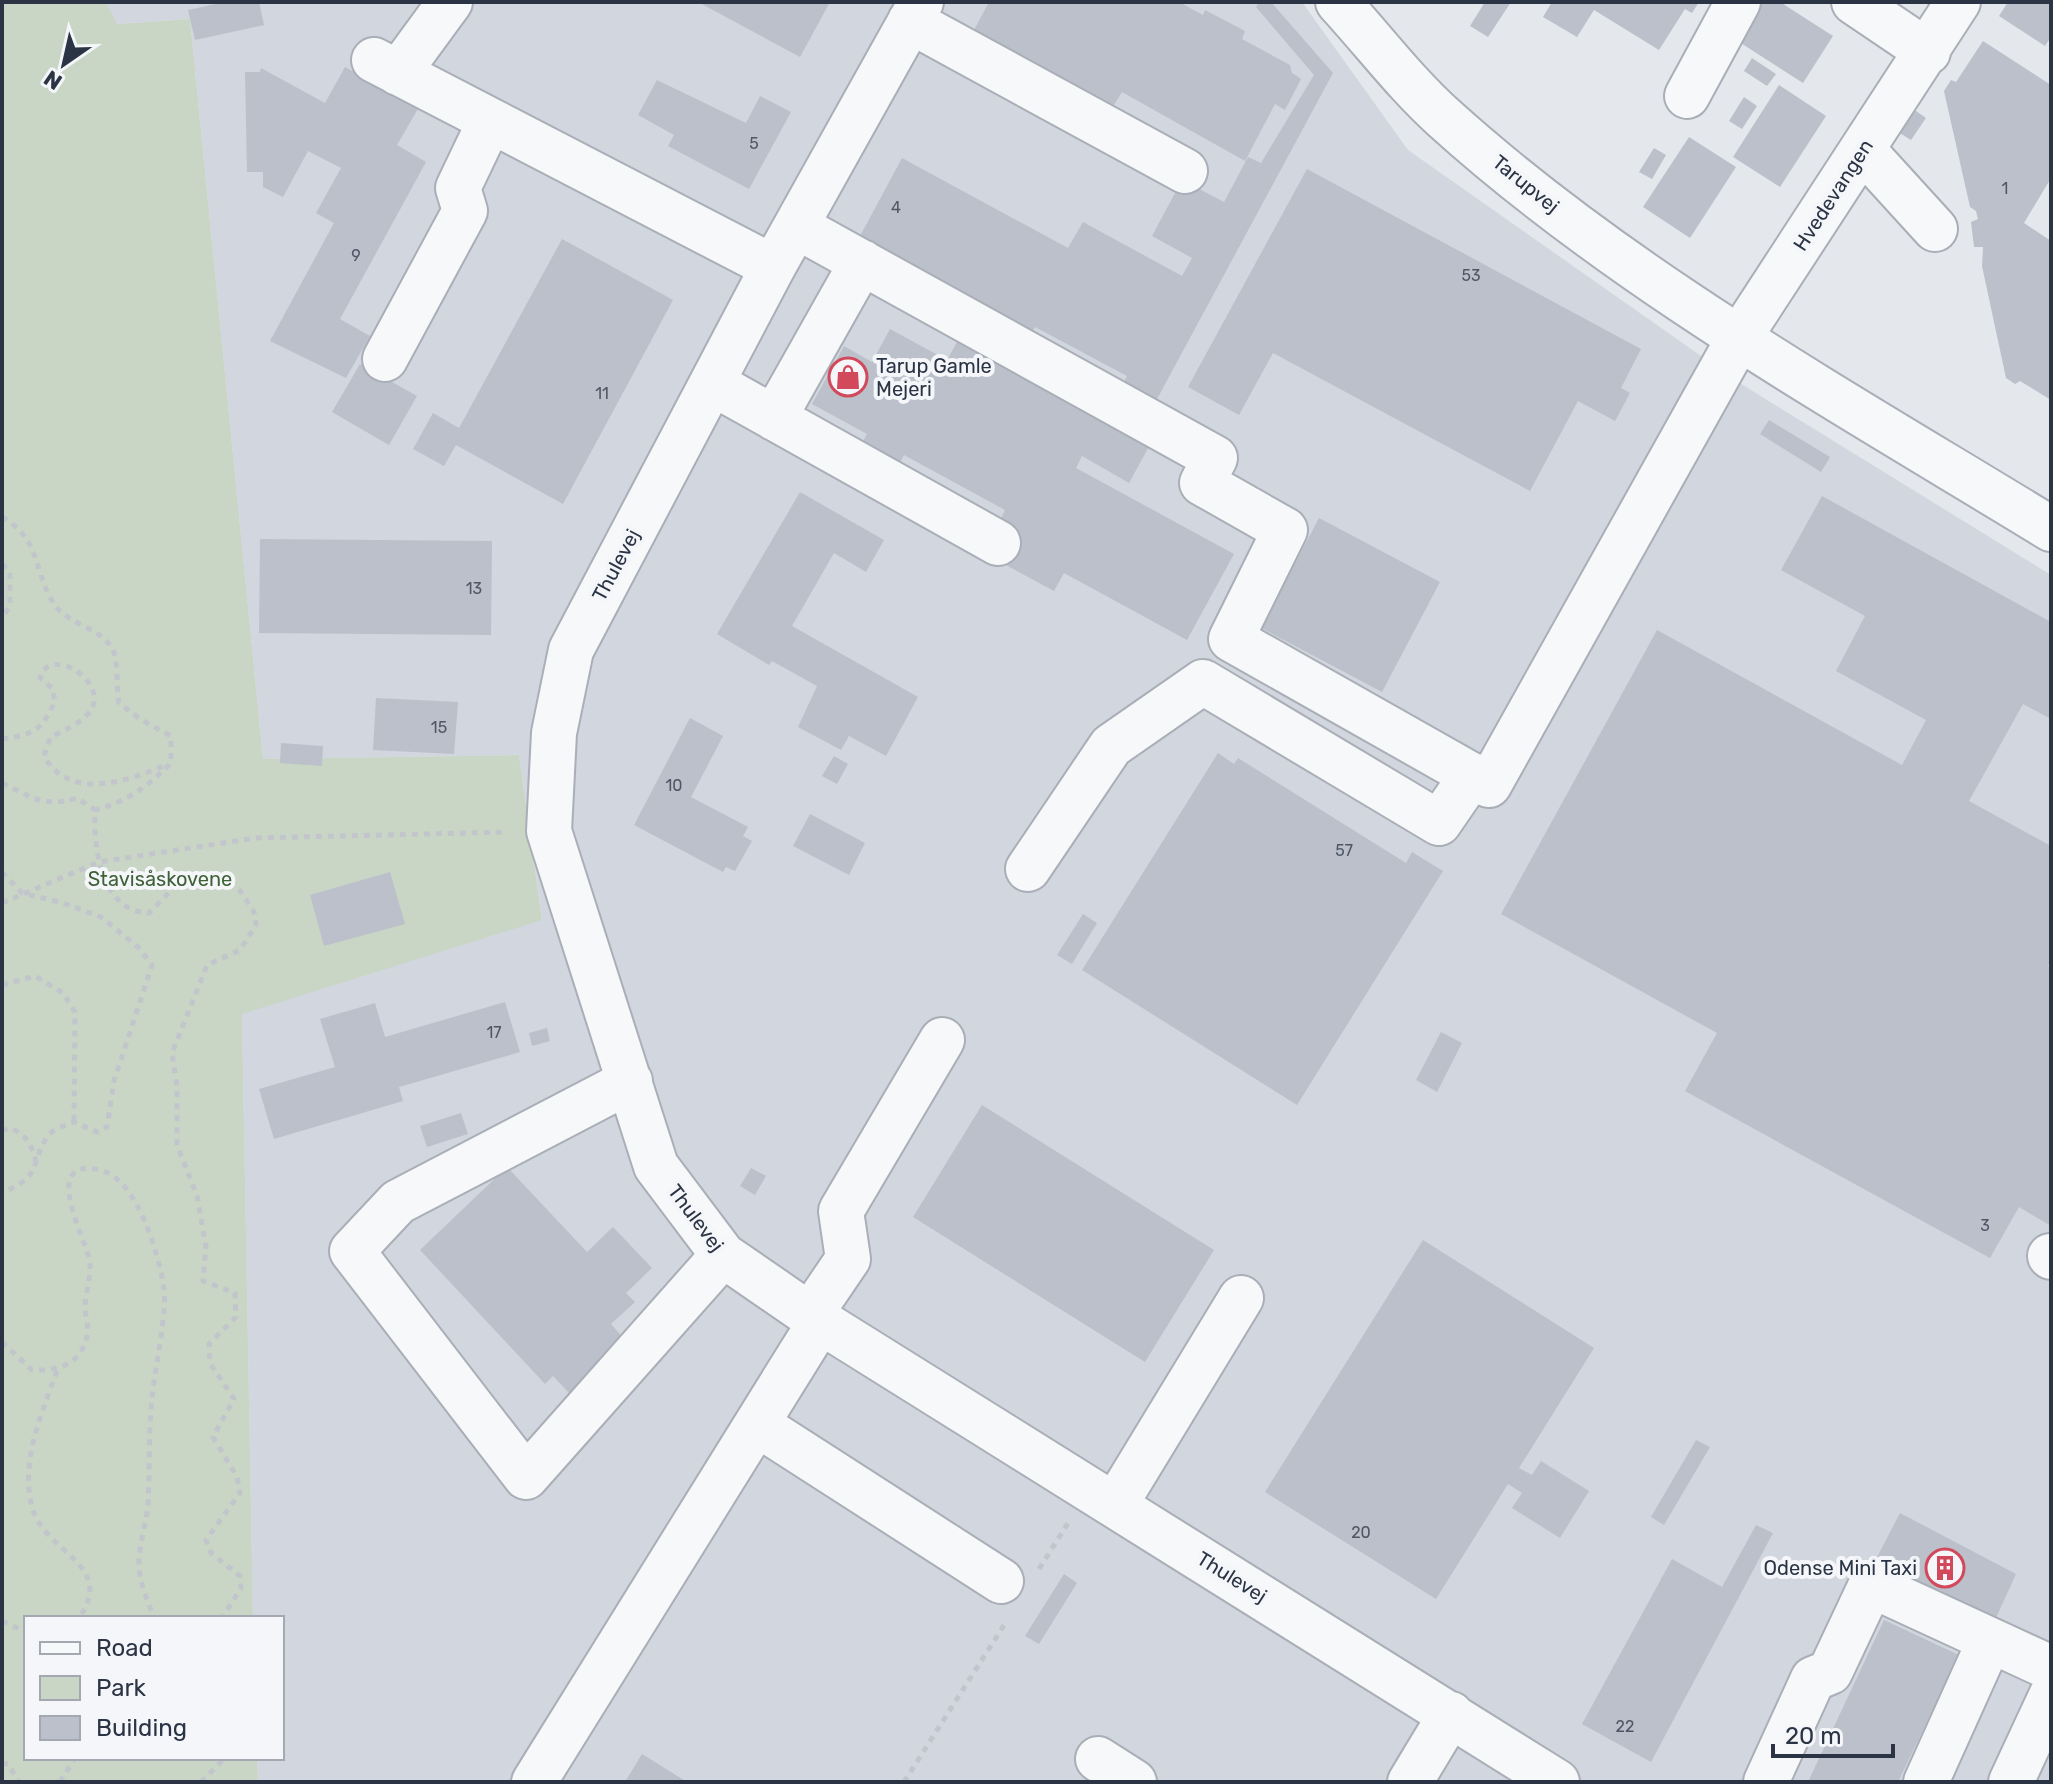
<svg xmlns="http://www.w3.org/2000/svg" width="2053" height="1784" viewBox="0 0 2053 1784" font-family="Rubik,sans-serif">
<rect width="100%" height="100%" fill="#e4e7ec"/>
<path fill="#d2d6de" d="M106,2h1196l106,148 330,232 313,193v1207h-1793l-1,-24h25v-140h-29l-11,-605 300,-94 -23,-164 -256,4 -73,-740 -74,5z"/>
<path fill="#c9d6c5" d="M2,2h104l11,22 73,-5 73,740 256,-4 23,165 -300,94 11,604h-227v140h231l1,24h-256z"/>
<path fill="#bbc0ca" d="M225,2h34l5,23 -69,15 -7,-30z
M698,2h132l-30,55z
M989,2h190l24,13 2,-5 40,21 -3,8 48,26 2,8 9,6 -16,31 -10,-6 -30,57 -123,-69 -8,13 -140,-75z
M1259,2h12l62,71 -183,339 -33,-17 10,-19 -92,-49 -3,5 -173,-94 43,-80 166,90 15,-26 99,54 10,-18 -40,-22 30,-56 42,22 24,-45 13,6 53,-88 -58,-68z
M1485,2h26l-23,35 -18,-11z
M1552,2h147l-7,11 -7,-4 -26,41 -65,-40 -17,27 -34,-20z
M1756,2h24l53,34 -30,47 -70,-45z
M2008,2h43v35l-6,9 -46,-30z
M1983,41l68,44v93l-27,45 27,18v159l-31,-19 -5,3 -9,-6 -24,-112 1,-19h-9l-3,-25 7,-3 -2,-8 -6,-4 -26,-116 7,-11 5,2z
M1752,58l24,16 -9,12 -23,-15z
M345,67l74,40 -22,38 29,17 -86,157 30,17 -24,42 -76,-37 64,-118 -18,-10 25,-45 -33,-17 -25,46 -20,-10v-15h-16l-2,-100h15l1,-4 64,35z
M657,80l89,43 14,-27 31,16 -42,77 -81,-43 6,-11 -36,-20z
M1779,85l47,31 -46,71 -47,-30z
M1744,97l13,9 -15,23 -13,-8z
M1913,109l13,9 -15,22 -13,-8z
M1689,137l47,30 -46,71 -47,-31z
M1654,148l12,7 -14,24 -13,-7z
M1307,169l334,180 -20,39 9,5 -15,28 -37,-20 -48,90 -257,-138 -34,62 -51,-28z
M562,239l111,61 -110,204 -107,-59 -12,21 -31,-17 20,-36 26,15z
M890,329l57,31 10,-18 14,8 3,-6 178,97 -23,42 -47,-27 -6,12 158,86 -47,86 -123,-67 -10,18 -50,-27 15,-27 -21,-12 7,-15 -101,-55 -7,14 -38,-20 8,-15 -55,-30 32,-58 28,16z
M360,364l57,32 -28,49 -57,-33z
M1769,420l61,37 -9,15 -61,-38z
M800,492l84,48 -18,32 -32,-19 -42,73 126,71 -32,59 -37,-20 -8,14 -43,-23 19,-41 -45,-25 -3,4 -52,-31z
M1822,496l229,126v97l-28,-15 -54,97 82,45v114l-3,6 3,2v258l-32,-19 -29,51 -305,-167 32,-58 -216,-119 156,-284 245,135 24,-45 -90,-49 29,-55 -84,-46z
M1319,518l121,64 -58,110 -121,-64z
M260,539l232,2 -1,94 -232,-2z
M376,698l82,4 -4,52 -81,-4z
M690,718l33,18 -32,61 57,30 -5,9 9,5 -17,30 -9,-4 -3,5 -89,-47z
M281,743l42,3 -1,20 -42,-3z
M1218,753l16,11 4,-6 168,105 6,-11 31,19 -146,234 -215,-135z
M834,756l14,8 -11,20 -15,-8z
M810,814l55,29 -16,32 -56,-29z
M390,872l15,52 -81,22 -14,-51z
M1083,914l14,9 -25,41 -15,-9z
M505,1002l15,50 -121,35 4,14 -129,38 -15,-50 76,-22 -15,-48 55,-16 10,34z
M547,1028l3,13 -18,5 -3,-13z
M1441,1032l21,11 -25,49 -21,-12z
M982,1105l232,145 -69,112 -232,-145z
M461,1113l7,21 -41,13 -7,-21z
M507,1167l80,85 26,-25 39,41 -26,25 9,9 -24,22 14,16 -56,53 -16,-17 -8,8 -125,-134z
M751,1168l15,8 -11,19 -15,-9z
M1423,1240l171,108 -75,120 13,7 9,-14 48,30 -29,47 -48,-30 10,-15 -14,-9 -72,115 -171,-107z
M1696,1440l14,7 -46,78 -13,-8z
M1900,1513l116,61 -21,46 -121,-57z
M1756,1525l17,8 -122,229 -69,-38 90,-165 50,28z
M1064,1574l13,9 -38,61 -14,-8z
M1884,1620l75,35 -61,127h-90z
M642,1754l45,28h-62z"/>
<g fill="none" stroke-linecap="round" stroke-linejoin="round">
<defs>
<path id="minor" d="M921,2l-148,265 -202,383 -17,83 -5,98 107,335 67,89 87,60 747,467
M1338,2c35,38 68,82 106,116 178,161 403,286 607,411
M1854,2l74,50
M910,21l275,150
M374,60l399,207
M398,73l52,-71
M1687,96l51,-94
M1863,150l72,79
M796,226l419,232 -13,25 83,47 -54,109 258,146 250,-447 219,-336
M385,359l80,-148 -7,-23 32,-67
M712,383l286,160
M774,418l88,-156
M1028,869l83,-123 92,-64 236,141 33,-48
M630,1081l-232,121 -46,49 174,226 197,-222
M2050,1256l1,1
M810,1315l38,-56 -7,-48 101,-171
M757,1424l244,157
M1115,1505l126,-207
M1098,1759l36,23
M534,1782l286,-460
M1410,1782l41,-68
M1766,1782l47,-103 17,-7 41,-87 180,83
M1926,1782l64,-142
M2011,1782l40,-86"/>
</defs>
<use href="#minor" stroke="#a9aeb7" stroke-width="48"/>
<path stroke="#c2c5cb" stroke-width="5" stroke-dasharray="6 6" stroke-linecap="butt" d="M2,517c37,21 31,49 49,82 13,26 47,26 61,49 7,12 4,40 7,55l21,16 31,17v27c-24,24 -43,38 -76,47 -2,37 6,102 54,103l28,-29 32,-8 30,13 15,23 2,13 -16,25 -33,15 -35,88 5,33v59l20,51 9,51 -3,34 32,12 1,24 -27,27 1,19 24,36 -21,38 24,40 3,16 -34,47 5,13 29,23 1,12 -19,30
M2,564l8,8v33l-8,14
M2,739c32,-5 39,-7 53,-38l-3,-13 -12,-10c10,-36 76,8 47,37 -9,10 -26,16 -37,23l-6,18c26,46 84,25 122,9
M2,783c30,14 41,25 75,15l18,12
M2,872l20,21 41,10 38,14 37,30 14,18 -38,116 -7,46 -10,5 -23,-10c-9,4 -21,6 -27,15 -19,31 -3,37 -45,56
M2,903l97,-41 157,-24 251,-6
M2,985l33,-9 28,17 12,19 -1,110
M2,1131l7,-3c19,6 23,19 28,37
M2,1342l30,28c25,1 49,-5 55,-34 2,-10 -2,-21 -2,-30 1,-14 6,-29 5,-43 -3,-23 -52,-107 10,-93 37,8 59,85 64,118 3,24 -8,76 -11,102 -5,38 -3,77 -5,116 -2,18 -8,36 -9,53 -1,21 8,40 15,59
M57,1371c-15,42 -37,90 -25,136 12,46 85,57 47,111
M1039,1569l29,-46
M2,1621l24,11
M2,1763l6,1 11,18
M60,1782l15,-24
M201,1782l24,-24
M904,1782l102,-160"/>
<use href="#minor" stroke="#f7f8fa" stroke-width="44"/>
</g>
<defs>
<symbol id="shop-ring" viewBox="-11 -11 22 22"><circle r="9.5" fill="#f4f6f9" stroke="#d1495b" stroke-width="1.5"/><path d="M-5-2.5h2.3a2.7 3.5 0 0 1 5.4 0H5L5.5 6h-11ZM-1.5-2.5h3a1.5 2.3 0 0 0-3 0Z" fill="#d1495b"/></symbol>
<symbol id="building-ring" viewBox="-11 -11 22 22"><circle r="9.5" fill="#f4f6f9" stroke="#d1495b" stroke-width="1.5"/><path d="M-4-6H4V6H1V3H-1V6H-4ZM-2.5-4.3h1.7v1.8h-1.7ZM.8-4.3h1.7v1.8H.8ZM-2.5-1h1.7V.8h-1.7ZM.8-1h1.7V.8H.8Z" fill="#d1495b"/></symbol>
</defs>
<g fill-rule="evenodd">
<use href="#shop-ring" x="826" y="355" width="44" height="44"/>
<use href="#building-ring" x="1923" y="1546" width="44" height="44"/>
</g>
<g text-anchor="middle" stroke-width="8" stroke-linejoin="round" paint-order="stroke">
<g font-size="16" fill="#4f5766">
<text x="754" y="149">5</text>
<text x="2005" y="194">1</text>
<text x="896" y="213">4</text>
<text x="356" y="261">9</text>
<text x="1471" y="281">53</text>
<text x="602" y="399">11</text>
<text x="474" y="594">13</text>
<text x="439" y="733">15</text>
<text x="674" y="791">10</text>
<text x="1344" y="856">57</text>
<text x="494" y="1038">17</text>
<text x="1985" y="1231">3</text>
<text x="1361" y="1538">20</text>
<text x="1625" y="1732">22</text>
</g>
<g font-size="20" fill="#2b3445" stroke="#f4f6f9">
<text transform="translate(1526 184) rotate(39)" y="7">Tarupvej</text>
<text transform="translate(1833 195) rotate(-57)" y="7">Hvedevangen</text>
<text transform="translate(616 565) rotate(-62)" y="7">Thulevej</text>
<text transform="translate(696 1218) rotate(53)" y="7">Thulevej</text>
<text transform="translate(1232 1577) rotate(32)" y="7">Thulevej</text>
</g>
<g font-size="20" fill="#2b3445" stroke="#f4f6f9" text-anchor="start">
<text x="876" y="373">Tarup Gamle<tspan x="876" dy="23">Mejeri</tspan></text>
<text x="1917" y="1575" text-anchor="end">Odense Mini Taxi</text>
</g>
<g font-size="20" fill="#3f6138" stroke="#f4f6f9">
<text x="160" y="886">Stavisåskovene</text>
</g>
</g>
<rect width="2053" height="1784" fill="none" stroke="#2b3445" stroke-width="8"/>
<rect x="24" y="1616" width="260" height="144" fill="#f4f6f9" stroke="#a4a8b1" stroke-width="2"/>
<rect x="40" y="1642" width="40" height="12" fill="#f7f8fa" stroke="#a4a8b1" stroke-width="2"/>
<text x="96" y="1656" font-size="24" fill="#2b3445">Road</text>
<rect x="40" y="1676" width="40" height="24" fill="#c9d6c5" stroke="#a4a8b1" stroke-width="2"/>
<text x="96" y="1696" font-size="24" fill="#2b3445">Park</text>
<rect x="40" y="1716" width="40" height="24" fill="#bbc0ca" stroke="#a4a8b1" stroke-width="2"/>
<text x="96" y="1736" font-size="24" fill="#2b3445">Building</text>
<g transform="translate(64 64) rotate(214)" stroke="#f4f6f9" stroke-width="6" paint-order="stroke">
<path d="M0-6L14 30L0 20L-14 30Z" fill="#2b3445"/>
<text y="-12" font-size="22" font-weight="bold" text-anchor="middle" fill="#2b3445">N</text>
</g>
<path d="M1773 1744v12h120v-12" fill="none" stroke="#2b3445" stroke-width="4"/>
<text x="1785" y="1744" font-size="24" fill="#2b3445" stroke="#f4f6f9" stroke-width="6" paint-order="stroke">20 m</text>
</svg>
